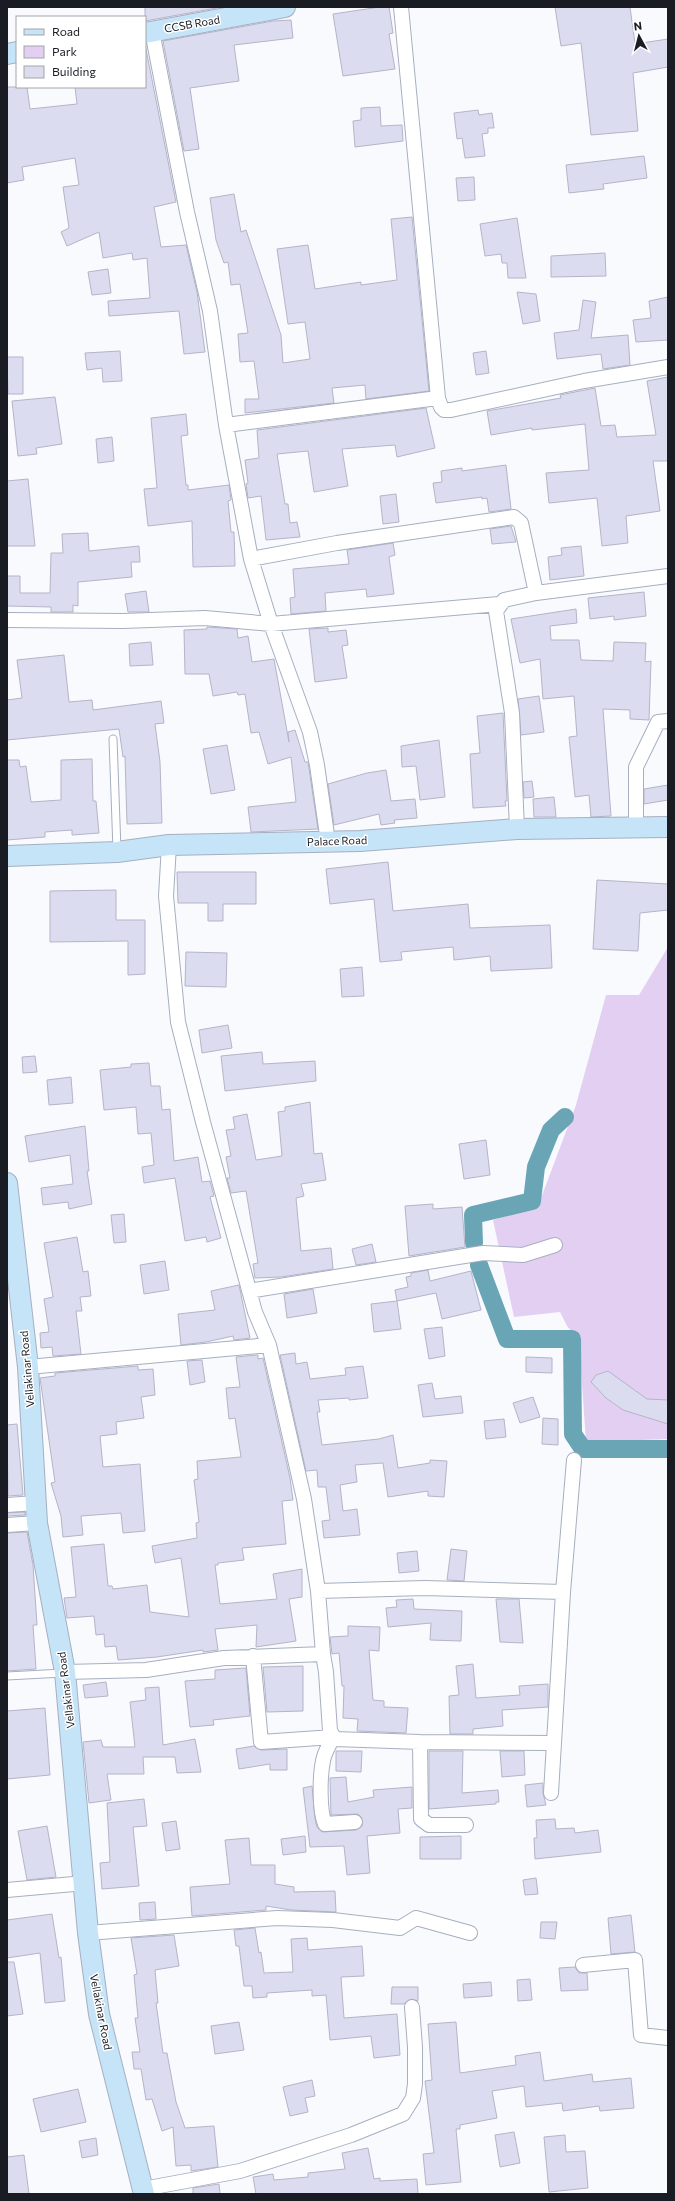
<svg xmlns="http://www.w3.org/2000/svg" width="675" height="2201" viewBox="0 0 675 2201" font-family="Commissioner,sans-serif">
<rect width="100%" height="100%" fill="#f8fafe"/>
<path fill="#e3cff2" d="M668,947v492l-82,3 -7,-102 -12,-14 -7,-14 -46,5 -21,-97 45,-14 38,-101 30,-110h33z"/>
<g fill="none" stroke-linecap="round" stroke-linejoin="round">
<path stroke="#69a5b5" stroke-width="18" d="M474,1243l-1,-28 59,-14 4,-34 15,-37 14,-13
M479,1265l28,74h65l1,95 10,15h85"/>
</g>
<path fill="#dcdcf0" stroke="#b5b4c8" d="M145,7h77l-77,14z
M380,7h9l4,26 -4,1 6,35 -52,7 -10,-62z
M555,7h75l5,37 33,-5v28l-35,6 5,58 -47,4 -10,-92 -20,3z
M291,20l2,18 -59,7 5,36 -49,7 9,61 -15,2 -21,-110 110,-20z
M145,44l31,158 -22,5 7,40 25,-2 11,47 8,60 -21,2 -5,-43 -70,5 -1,-15 42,-3 -3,-40 -14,2 -1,-7 -29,5 -4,-26 -32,14 -6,-14 8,-4 -6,-41 16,-2 -4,-27 -53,9 2,13 -17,3v-96h20l3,22 47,-5 -2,-17h70z
M380,107l1,19 21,-1 1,16 -48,6 -2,-26 8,-1v-12z
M478,110l1,5 13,-2 2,15h-6v5l-6,1 3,22 -20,2 -3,-20 -5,1 -3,-26z
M644,156l3,22 -44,6 1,5 -35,4 -3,-28z
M474,177l1,23 -17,1 -2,-23z
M234,194l7,38 5,-2 35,105 2,28 27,-4 -5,-37 -17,2 -11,-75 31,-4 7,44 46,-7v3l36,-5 -6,-61 21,-2 17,174 -63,8 -1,-14 -33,3 2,15 -89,10v-14h14l-5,-38 -14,1 -2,-28 10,-1 -8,-49 -9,1 -3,-23 -4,1 -8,-23 -6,-42z
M517,218l9,60h-18l-1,-15h-5l-1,-9 -16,2 -5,-32z
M605,253l1,23 -55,1v-21z
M108,269l3,24 -19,2 -4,-23z
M517,292l19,2 4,27 -17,3z
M668,297v43l-32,2 -3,-22 18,-2 -2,-17z
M583,300l13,2 -5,36 37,-3 2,30 -27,4 -2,-15 -44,5 -3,-26 25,-3z
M120,351l2,30 -19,1 -1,-14 -15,2 -2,-17z
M486,351l3,22 -13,2 -3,-22z
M7,357h16v37h-15z
M668,377v84h-15l7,50 -34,5 2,27 -26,3 -5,-48 -48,5 -3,-30 43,-3 -4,-46 -53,6v-2l-41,7 -4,-24 74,-13 -1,-3 35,-7 6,38 14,-1 2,12 39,-2 -9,-54z
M55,397l7,47 -26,4 1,6 -19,2 -6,-55z
M426,408l9,40 -38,9 -2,-12 -53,4 6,37 -34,6 -6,-41 -31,3 8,50h3l2,19 7,-1 3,15 -34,3 -5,-44 -13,2 -2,-14 2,-1 -3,-23 14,-2 -2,-28z
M186,414l2,21 -7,1 5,49h2v5l41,-5 2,15 -3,1 3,31h3l1,34 -42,1 -1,-46 -44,5 -4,-37 13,-1 -6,-70z
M112,437l2,24 -16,2 -2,-24z
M506,465l5,44 -22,3 -2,-14 -5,1v-2l-46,6 -3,-20 9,-1 -1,-11 21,-3v3z
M28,479l7,67h-28v-65z
M396,494l3,28 -16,2 -3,-28z
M511,526l5,16 -24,2 -2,-15z
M88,533l1,18 50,-5 1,16h-9l1,15 -54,5v24l-5,-1v7h-22v-5l-44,-1v-30h13v17h30l1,-40h12l-1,-19z
M393,543l2,12 -6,2 5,37 -27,3 -1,-8 -41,4 1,18 -35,3 -1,-16 5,-1 -2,-28 56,-5 -2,-14z
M581,546l3,30 -34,4 -2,-23 14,-2 -1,-7z
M146,591l3,21h-21l-3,-18z
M644,592l2,24 -32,4v-4l-24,3 -2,-21z
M576,609l1,14 -27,3 1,14h28l2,20 32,1 1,-19 32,1 -1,19 6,-1 -2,59 -19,-1v-9l-27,-1 8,107 -20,1 -2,-22 -14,2 -6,-60 8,-1 -3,-40 -31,3 -3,-40 -20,4 -9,-44z
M207,627l30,2 1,9 10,-2 4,26 22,-3 15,83 -1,-10 7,-2 10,32h3l10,67 -67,3 -3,-25 48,-5 -5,-45 -23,7 -9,-32 -8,1 -6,-39 -7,1 -1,-3 -24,4 -4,-22h-24l-1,-44 23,-1z
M328,628v4l18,-2 2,15 -6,1 5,32 -32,4 -6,-53z
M151,642l2,23 -23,1 -1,-22z
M64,655l5,47 23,-2 1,10 68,-9 3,22 -9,1 5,38 2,61 -35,1 -2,-68 -2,1 -4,-28 -112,11v-40l15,-2 -5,-38z
M539,696l5,36 -23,3 -3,-36z
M503,713l4,88h-2l1,5 -33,2 -3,-54 10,-1 -3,-37z
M439,740l6,57 -25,3 -4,-34 -14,1 -1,-21z
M227,745l8,45 -24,4 -8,-45z
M92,759l1,42h3l3,32 -27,2v-5l-27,2v5l-38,3v-80h12l1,7 6,-1 5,36 30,-2v-40z
M386,770l5,31 24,-2 2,19 -23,2 1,3 -14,2 -2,-11 -45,11 -6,-41 39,-11z
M532,781l2,16 -10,1 -1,-16z
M668,785v15l-24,4v-15z
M554,797l2,20h-22l-1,-18z
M388,862l5,49 75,-7 2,24 80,-3 2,43 -61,3 -1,-15 -36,4 -1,-13 -52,5 1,8 -22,2 -6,-63 -44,5 -4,-35z
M177,872h79v32h-33v17h-15v-18h-30z
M597,880l71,4v26l-28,3 -2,38 -45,-2z
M116,890v30h29v54l-17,1v-34l-78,1v-51z
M186,952l41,1 -1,34 -41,-1z
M362,967l2,29 -22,1 -2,-28z
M228,1025l4,23 -30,5 -3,-23z
M262,1052l1,12 52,-3 1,20 -91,10 -4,-35z
M35,1056l2,16 -14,1 -1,-16z
M149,1063l2,23h9l2,24 8,-1 4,52 24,-4 4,25 8,-1 4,15 -4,1 11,41 -14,4 -1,-5 -21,4 -10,-63 -31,5 -2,-16 12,-2 -3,-32 -13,1 -2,-27 -32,3 -4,-40 31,-3v-3z
M71,1077l2,26 -24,2 -2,-25z
M310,1102l4,52 8,-1 4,27 -25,4 3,12 -8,2 5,53 30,-3 2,21 -52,8 -26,1 -2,-14 5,-1 -12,-72 -15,2 -4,-15h3l-4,-21 5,-1 -5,-26 9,-1 -2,-12 14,-3 9,46 26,-4 -4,-44 7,-1v-4z
M85,1126l4,45h-2l5,33 -23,5 -1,-7 -25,3 -2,-17 32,-4 -3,-29 -41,7 -4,-26z
M486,1140l4,35 -26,4 -5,-35z
M433,1204v5l29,-2 3,40 -56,9 -4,-50z
M124,1214l2,28 -12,1 -3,-28z
M77,1237l6,35 5,-1 3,25 -11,1 2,14h-6l5,43 -28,2 -1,-9 -11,1 -1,-15 9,-1 -5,-33 9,-2 -9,-54z
M372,1244l4,18 -20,3 -4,-16z
M165,1261l4,29 -25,4 -4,-29z
M428,1270l2,11 41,-10 10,39 -39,9 -6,-26 -39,8 -2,-11 13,-3 -2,-10 5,-1v-3z
M239,1285l11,53 -16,2 -1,-4 -27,6 -25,3 -3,-31 37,-4 -4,-19z
M313,1289l4,24 -30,5 -3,-24z
M397,1301l4,28 -27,3 -3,-28z
M442,1327l3,29 -16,3 -5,-30z
M295,1353l1,11 11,-2 3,17 36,-4 -1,-7 18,-2 5,32 -19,2v-2l-31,2 2,12h-3l5,33 57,-6 14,-4 5,33 32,-5v-3l17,1 -3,36 -16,-1v-5l-40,6 -5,-34 -28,2 2,17 -17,3 3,26 14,-2 3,26 -36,3 -2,-17 8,-1 -4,-33h-8l-1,-17 -11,1 -26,-116z
M258,1355v4l5,-1 27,120 3,22 -11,1 4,43 -44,4 2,12 -26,3v2h-3l5,39 57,-5 -4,-25 29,-5v28l-13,2 7,42 -40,6 1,-22 -42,4 3,21 -15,2v-2l-46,7 -39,3 -2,-14 -11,1 -1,-13 -8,1 -2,-19 -27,2 -3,-20 12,-1 -5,-50 33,-3 4,42h4l1,3 34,-4 3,27 39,5 -8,-59 -26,5 -3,-17 45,-8 -1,-15 3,-1 -5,-42 4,-1 -1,-18 44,-4 -6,-39 -6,1 -3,-31 14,-1 -4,-30z
M526,1357l26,1v15l-26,-1z
M202,1360l3,22 -15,3 -3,-24z
M138,1366v4l15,-1 2,26 -14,2 3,21 -28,4 1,12 -17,2 3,31 37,-3 5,67 -22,2 -2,-20 -40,3 2,19 -20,2 -2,-21 -10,-33 4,-1 -15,-104 15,-2v-3z
M608,1371l39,28 21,1v24l-45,-14 -17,-12 -15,-16 5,-7z
M432,1383l3,16 26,-3 2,17 -40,4 -5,-32z
M533,1397l7,20 -20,6 -7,-20z
M543,1418l15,1v26l-16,-1z
M504,1419l2,18 -20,2 -2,-18z
M17,1424l6,71 -15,1 -1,-71z
M25,1512v3l-18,1v-3z
M27,1532l6,33 4,60h-4l3,44 -29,2v-138z
M451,1549l16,2 -3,30 -17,-1z
M417,1551l2,20 -20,2 -2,-20z
M413,1599l1,10 48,2 -1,30 -31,-1 1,-17 -43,4 -2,-19 11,-1 -1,-7z
M496,1599h23l4,44 -23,-1z
M348,1626l32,1 -1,24 -10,-1 4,50 11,1v6l24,1 -2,25 -49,-2 1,-12 -15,-1 1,-32h-2l-3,-33 -7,1 -2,-17 18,-1z
M473,1664l3,34 44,-3 -1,-9 29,-2v23l-46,3 1,16 -30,3v5h-23l-1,-38 10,-1 -3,-29z
M303,1666v45l-36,1 -4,-45z
M246,1668l4,48 -37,4 1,5 -24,2 -5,-46 30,-2v-9z
M106,1682l2,14 -23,2 -2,-13z
M159,1687l4,58 32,-6 6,33 -24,1 -2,-16h-32l1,17h-37l4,26 -22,3 -6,-61 18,-2 2,7h32l-5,-45 16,-2 -1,-12z
M45,1708l5,67 -43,4v-68z
M254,1746l7,4 26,-1v21h-17v-6l-31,5 -3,-20z
M336,1751h26l-1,21 -25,-1z
M429,1751h34l-1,42 36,-3 1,12h-3v2l-67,5z
M500,1751h24l1,24 -23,2z
M346,1777l2,25 26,-5 -1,-7 39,-3v21l-14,1 2,24 -33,3 3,37 -23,2 -3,-29 -34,1 -7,-59 9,-2 3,33 2,8 5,5 34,-2 6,-4v-8l-4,-4 -27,1 -1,-37z
M543,1783v10l3,12 -19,2 -2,-22z
M144,1799l3,27 -14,1 6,59 -37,3 -2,-26 10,-1 -3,-59z
M555,1819l1,10 18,-1 1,5 23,-3 3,22 -66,7 -1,-21h3l-1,-18z
M176,1821l4,28 -14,2 -4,-28z
M47,1826l9,51 -29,3 -9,-49z
M305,1836l1,16 -23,3 -2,-16z
M461,1836v23h-41v-22z
M249,1838l2,27h24v19l19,3v5l41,-1 1,21 -45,-2 -25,-4v4l-74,6 -2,-29 40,-3 -5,-44z
M536,1878l2,16 -13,1 -2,-15z
M155,1902l1,17 -16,1 -1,-17z
M52,1914l7,44 2,-1 4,44 -20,2 -5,-50 -33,5v-38z
M631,1915l4,37 -24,2 -3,-36z
M541,1922h16l-2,17 -15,-1z
M255,1928l4,25 2,-1 3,21 29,-1 -2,-33 16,-1 1,12 54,-4 2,30 -23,1 3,41 53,-4 3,41 -26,3 -3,-22 -41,4 -4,-45 -14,1v-6l-45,3v4l-14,1 -1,-12h-8l-5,-40h-3l-2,-16z
M174,1935l5,31 -24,4 3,33h-2l7,50h4l9,49 9,26 29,-2 4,41 -27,4v-6l-15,1 -3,-39 -11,4 -10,-32 -6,1 -5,-31h-7l-2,-17h8l-5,-34h3l-4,-43 3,-1 -6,-36z
M7,1962h7l9,52 -16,2z
M575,1967l4,6h8l1,17 -27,1 -2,-23z
M530,1979l2,21 -14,1 -1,-21z
M491,1982l1,14 -28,2 -1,-14z
M392,1987h26v14l-7,-2 -7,5h-13z
M239,2022l5,28 -29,4 -4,-28z
M456,2022l4,51 56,-8 -1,-9 25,-4 4,29 48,-7 1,8 38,-4 3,30 -34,3 -1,-5 -36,5 -1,-8 -36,4 -2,-21 -32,5 5,27 -37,7v4h-4l5,53 -35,3 -3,-31 11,-1 -9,-72 7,-1 -4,-56z
M312,2080l3,16 -10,2 3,14 -18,4 -7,-29z
M78,2089l8,33 -45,10 -8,-33z
M514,2132l6,31 -20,4 -5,-32z
M565,2135l1,17 19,-1 3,37 -39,4 -5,-55z
M96,2138l2,17 -16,3 -3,-17z
M368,2148l6,31 6,-1v3l37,-2 1,15h-162l-3,-17 20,-3 1,6 34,-3v-4l37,-4 -3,-16z
M24,2155l5,39h-22v-37z
M219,2184l1,10h-27v-6z"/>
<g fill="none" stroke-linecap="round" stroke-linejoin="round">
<defs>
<path id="service" d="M113,739l4,111
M7,1676l56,-3"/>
<path id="minor" d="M152,31l35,181 23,99 16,114 25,134 20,65 39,108 7,33 11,77
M438,398l3,9 3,3h7l133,-29 84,-14
M226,425l212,-27 -37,-391
M251,559l86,-16 177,-26 7,6 15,70
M7,620l116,1 82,-3 66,6 228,-20
M636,827v-60l22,-45 10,-1
M517,829l-5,-116 -16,-102 8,-11 32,-7 132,-17
M249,1291l234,-38 40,2 32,-10
M28,1367l241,-22
M7,1505l29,-2
M7,1525l30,-2
M318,1591l107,-3 138,4
M323,1654l3,18 4,59 5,8 85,3 132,1
M253,1656l8,86 72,-5c-3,7 -9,16 -10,24 -3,14 -4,49 2,63l30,-2
M65,1672l81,-2 78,-12 99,-4 -5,-63 -14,-92 -35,-154 -14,-33 -52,-190 -25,-100 -12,-126 3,-51
M420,1742l1,77 8,6h37
M551,1793l12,-201 11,-132
M7,1890l78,-7
M88,1933l189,-15 56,2 67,8 16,-10 54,15
M583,1965l52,-5 6,75 27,3
M143,2189l97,-18 111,-36 52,-21 10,-16 2,-14v-37l-3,-40"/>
<path id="secondary" d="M145,33l140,-26
M7,54l10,-2
M7,856l110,-4 52,-7 191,-4 157,-12 151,-2
M7,1183l21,184 9,156 28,149 23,261 11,81 45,180"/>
</defs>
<use href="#service" stroke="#a6afc0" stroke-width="9"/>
<use href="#minor" stroke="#a6afc0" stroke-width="16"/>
<use href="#secondary" stroke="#a6afc0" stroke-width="22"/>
<use href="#service" stroke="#fff" stroke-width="7"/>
<use href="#minor" stroke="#fff" stroke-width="14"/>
<use href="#secondary" stroke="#c5e4f8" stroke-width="20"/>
</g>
<g text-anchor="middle" stroke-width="3" stroke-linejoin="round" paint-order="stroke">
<g font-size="11" fill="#191d23" stroke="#fff">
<text transform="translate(192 24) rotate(-10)" y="4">CCSB Road</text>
<text transform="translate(337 841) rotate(-2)" y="4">Palace Road</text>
<text transform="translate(27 1369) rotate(-95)" y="4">Vellakinar Road</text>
<text transform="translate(66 1690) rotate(-97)" y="4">Vellakinar Road</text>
<text transform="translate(101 2012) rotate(79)" y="4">Vellakinar Road</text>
</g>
</g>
<rect width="675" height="2201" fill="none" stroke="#191d23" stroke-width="16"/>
<rect x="16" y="16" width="130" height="72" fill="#ffffff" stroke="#a3a5a7"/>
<rect x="24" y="29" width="20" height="6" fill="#c5e4f8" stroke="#a3a5a7"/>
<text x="52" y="36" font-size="12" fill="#191d23">Road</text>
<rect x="24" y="46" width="20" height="12" fill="#e3cff2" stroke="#a3a5a7"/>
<text x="52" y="56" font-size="12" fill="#191d23">Park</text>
<rect x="24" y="66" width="20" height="12" fill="#dcdcf0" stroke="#a3a5a7"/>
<text x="52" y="76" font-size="12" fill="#191d23">Building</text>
<g transform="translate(639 36) rotate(353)" stroke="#ffffff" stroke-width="3" paint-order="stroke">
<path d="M0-3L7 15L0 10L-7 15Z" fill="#191d23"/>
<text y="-6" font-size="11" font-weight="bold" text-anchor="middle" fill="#191d23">N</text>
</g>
</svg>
